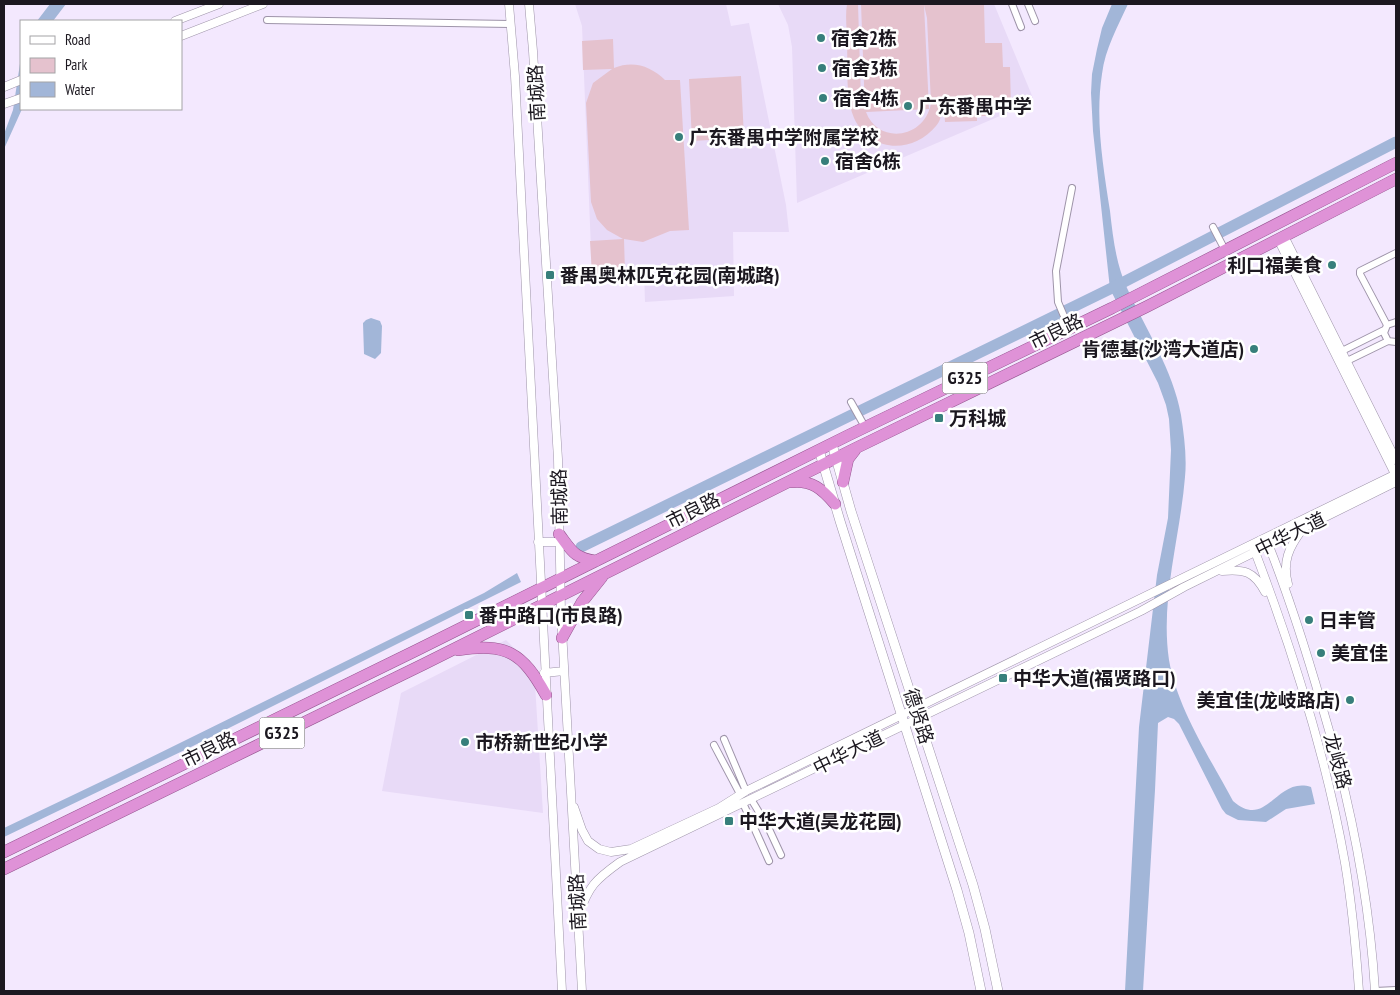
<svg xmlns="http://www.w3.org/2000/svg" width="1400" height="995" viewBox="0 0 1400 995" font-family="'PT Sans Narrow','Noto Sans SC',sans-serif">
<rect width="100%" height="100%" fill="#f3e8fe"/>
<path fill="#e8daf7" d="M575,4h151l5,22 18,-3 37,182 3,27h-56l1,64 -89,6 -1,-31 -52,3 -10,-248z
M778,4h216l39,94 -3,5 -233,100 -5,-156 -4,-22z
M506,640l28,28 9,145 -161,-22 19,-98z"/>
<path fill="#e5c2ce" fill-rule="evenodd" d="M847,4h11l3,95 4,11 -4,-106h123l1,39h17l1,24h7l1,41 -20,1v7h-14v5l-32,1 -1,-13c-3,6 -4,13 -8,17 -23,28 -66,27 -82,-8 -9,-22 -6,-52 -7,-76 0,-12 -2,-26 0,-38zM924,5l3,13 4,85c-6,36 -53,42 -65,9l63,-3z
M613,39l1,29c19,-8 37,-2 51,12h15l9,150 -19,1 -27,11 -19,-3 1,33 -33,2 -2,-33 33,-2 -16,-9 -10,-11 -6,-17 -5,-99 7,-20 19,-14 -29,1 -1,-29z
M741,76l3,62 -52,3 -3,-62z"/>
<path fill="#a2b6d8" d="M50,4h16l-13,17h-16z
M1112,4h16c-10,22 -23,45 -26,70 -7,45 1,92 8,137 3,27 6,53 17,77 19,42 46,82 54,127 3,20 6,42 4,62 -5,61 -25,122 -16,183 8,48 41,98 64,141 34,30 43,-25 78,-14l4,17 -29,5 -20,13 -28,-2 -12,-6 -4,-5 -43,-85 -5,-5 -6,-2 -10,6 -3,67 -12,201h-18l14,-264 18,-152 11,-57 3,-68 -2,-31 -3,-14 -8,-22 -48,-94 -17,-158 -2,-38 1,-19 5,-25 5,-21z
M21,57l1,52 -18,40v-15l9,-24z
M371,318l9,3 2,5 -1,27 -6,6 -11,-5 -1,-31 3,-3z
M517,573l4,9 -328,164 -189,91v-9l111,-53 369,-182z"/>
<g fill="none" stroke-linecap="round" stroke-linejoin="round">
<path stroke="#a2b6d8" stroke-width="11" d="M581,547l537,-262 278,-143"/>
<defs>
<path id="minor" d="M1012,4l9,23
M1028,4l7,17
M267,20l244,4
M1213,227l12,23
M1396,322l-9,3 -3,8 4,8 8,1
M1387,325l-27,-51v-3l36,-18
M1069,328l-11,-26 -2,-31 16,-83
M1342,351l42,-21
M1347,361l41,-20
M851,402l14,25
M724,739l22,52
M714,745l26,49
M751,799l17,28 13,28
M743,803l26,58
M1375,991l21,-1"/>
<path id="tertiary" d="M509,4l6,72 47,915
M529,4l4,47 25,408 3,153 21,379
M175,21l44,-17
M181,36l82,-32
M4,87l17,-7
M4,104l17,-6
M1284,236l112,224
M1278,239l118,237
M1267,541c21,53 39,109 55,165 28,94 47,187 53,285
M538,542h21
M1254,549c39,102 72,206 91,314 7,42 11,85 14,128
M1222,571c22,-2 32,0 43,21
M1288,584c-6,-22 1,-37 14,-54
M544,673l20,-2
M574,807l8,23 6,11 11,8 12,3 20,-3 88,-41 27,-17 650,-317
M579,914c10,-28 16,-34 41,-52l521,-251 43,-24 212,-105"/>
<path id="secondary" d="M832,444l19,67 122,374 12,44 13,62
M819,450l21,71 117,369 12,43 12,58"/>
<path id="trunk" d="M792,482c20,-2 30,7 43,22
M843,482l5,-23 7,-9
M559,534c13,17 15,24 37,27
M562,638l20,-36 20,-25
M458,650c49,-7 64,2 88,45
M4,852l413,-202 432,-215 263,-127 284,-145
M4,869l420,-205 432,-216 290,-141 250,-128"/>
</defs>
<use href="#minor" stroke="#9e94a9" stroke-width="8"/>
<use href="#tertiary" stroke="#9e94a9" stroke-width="9"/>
<use href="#secondary" stroke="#9e94a9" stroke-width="10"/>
<use href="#trunk" stroke="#965590" stroke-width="12"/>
<use href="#minor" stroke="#fff" stroke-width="6"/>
<use href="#tertiary" stroke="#fff" stroke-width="8"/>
<use href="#secondary" stroke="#fff" stroke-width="9"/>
<use href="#trunk" stroke="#df92d7" stroke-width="11"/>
</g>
<g fill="#377f7b" stroke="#fff" stroke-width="2">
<circle cx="821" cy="38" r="5"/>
<circle cx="822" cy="68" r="5"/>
<circle cx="823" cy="98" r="5"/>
<circle cx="908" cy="106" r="5"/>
<circle cx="679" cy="137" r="5"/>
<circle cx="825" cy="161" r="5"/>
<circle cx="1332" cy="265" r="5"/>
<rect x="545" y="270" width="10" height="10" rx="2.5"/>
<circle cx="1254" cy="349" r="5"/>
<rect x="934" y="413" width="10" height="10" rx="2.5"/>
<rect x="464" y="610" width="10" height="10" rx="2.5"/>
<circle cx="1309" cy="620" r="5"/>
<circle cx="1321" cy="653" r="5"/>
<rect x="998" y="673" width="10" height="10" rx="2.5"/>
<circle cx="1350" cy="700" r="5"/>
<circle cx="465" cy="742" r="5"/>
<rect x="724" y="816" width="10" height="10" rx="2.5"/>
</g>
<g text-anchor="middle" stroke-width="5" stroke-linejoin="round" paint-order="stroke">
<g fill="#fff" stroke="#605d63" stroke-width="1">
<rect x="942.5" y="362.5" width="45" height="31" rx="4"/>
<rect x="259.5" y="717.5" width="45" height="31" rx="4"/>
</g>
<g font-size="18" font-weight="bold" fill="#1c1820">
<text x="965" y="384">G325</text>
<text x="282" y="739">G325</text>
</g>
<g font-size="19" font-weight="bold" fill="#1c1820" stroke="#fff" text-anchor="start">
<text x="831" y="45">宿舍2栋</text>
<text x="832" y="75">宿舍3栋</text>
<text x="833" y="105">宿舍4栋</text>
<text x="918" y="113">广东番禺中学</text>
<text x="689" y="144">广东番禺中学附属学校</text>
<text x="835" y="168">宿舍6栋</text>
<text x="1322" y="272" text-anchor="end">利口福美食</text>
<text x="560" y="282">番禺奥林匹克花园(南城路)</text>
<text x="1244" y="356" text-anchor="end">肯德基(沙湾大道店)</text>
<text x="949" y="425">万科城</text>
<text x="479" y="622">番中路口(市良路)</text>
<text x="1319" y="627">日丰管</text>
<text x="1331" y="660">美宜佳</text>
<text x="1013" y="685">中华大道(福贤路口)</text>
<text x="1340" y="707" text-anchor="end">美宜佳(龙岐路店)</text>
<text x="475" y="749">市桥新世纪小学</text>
<text x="739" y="828">中华大道(昊龙花园)</text>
</g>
<g font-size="19" fill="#1c1820" stroke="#fff">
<text transform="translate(536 93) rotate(-93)" y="7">南城路</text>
<text transform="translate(1056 331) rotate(-26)" y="7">市良路</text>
<text transform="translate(559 497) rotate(-91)" y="7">南城路</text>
<text transform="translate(693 510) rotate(-26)" y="7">市良路</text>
<text transform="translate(1290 534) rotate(-26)" y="7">中华大道</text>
<text transform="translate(919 716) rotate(72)" y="7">德贤路</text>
<text transform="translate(209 749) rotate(-26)" y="7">市良路</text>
<text transform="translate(848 752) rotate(-26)" y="7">中华大道</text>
<text transform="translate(1338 761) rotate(75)" y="7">龙岐路</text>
<text transform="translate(577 902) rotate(-93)" y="7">南城路</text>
</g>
</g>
<rect width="1400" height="995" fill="none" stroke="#1c1820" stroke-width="10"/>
<rect x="20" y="20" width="162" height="90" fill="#ffffff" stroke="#a4a3a6"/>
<rect x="30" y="36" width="25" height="8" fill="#ffffff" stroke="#a4a3a6"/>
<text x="65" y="45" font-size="15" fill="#1c1820">Road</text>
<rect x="30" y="58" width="25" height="15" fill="#e5c2ce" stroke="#a4a3a6"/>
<text x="65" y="70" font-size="15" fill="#1c1820">Park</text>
<rect x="30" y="82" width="25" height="15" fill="#a2b6d8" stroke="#a4a3a6"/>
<text x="65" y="95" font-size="15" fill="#1c1820">Water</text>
</svg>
